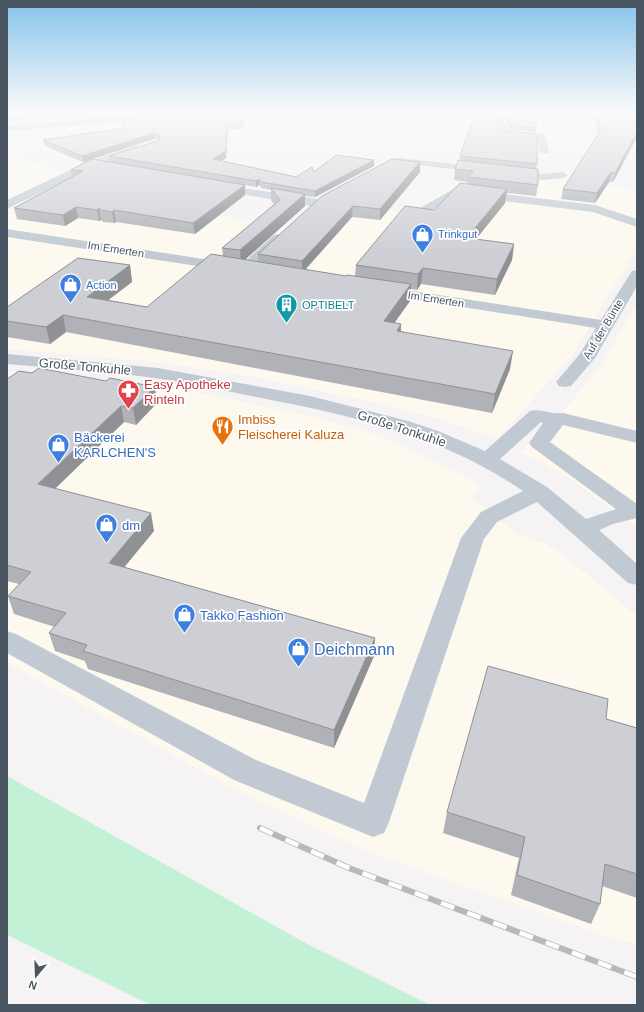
<svg xmlns="http://www.w3.org/2000/svg" width="644" height="1012" viewBox="0 0 644 1012" font-family="Arial,sans-serif">
<rect width="100%" height="100%" fill="#f5f3f3"/>
<path fill="#fdf9ef" d="M7,112h146l-146,11z
M7,154l56,18 -23,12 250,44 27,-25 95,10 60,-42 165,18v59l-65,108 -75,83 -55,-19 -51,-14 -142,-30 -85,-13 -157,-14z
M637,303v225l-69,-51 -47,-25 23,-28 18,-12 36,-42z
M7,371l103,9 86,12 119,25 64,18 95,45 5,5 -2,6 -6,6 47,38 26,8 17,10 76,63v329l-40,-12 -232,-82 -131,-62 -227,-126z"/>
<path fill="#c3f1d5" d="M7,776l304,170 119,59h-279l-144,-70z"/>
<g fill="none" stroke-linecap="round" stroke-linejoin="round">
<path fill="#c1cad2" fill-rule="evenodd" d="M484,112l14,1 6,7 5,11 36,3 4,17 -1,2h-8l-3,-14 -35,-3 -6,-15z
M23,114l3,1v4l-19,3v-6z
M138,145l5,3 -1,2 -47,16 -88,43v-9l80,-38z
M400,158l144,16 18,-2 6,3 -6,3 -18,2 -125,-15 -18,-1 -16,5 -5,-3 1,-2z
M216,184l101,15 6,4 -6,4 -105,-18 -2,-2z
M455,188l140,17 42,14v8l-44,-15 -136,-17 -34,20h-8l-2,-3z
M7,229l223,34 5,1 2,3 -2,3 -5,1 -223,-34z
M279,234l7,4 -2,3 -34,31h-10l-2,-3 2,-3 34,-31z
M637,270v16l-42,72 -24,28 -6,1 -6,-1 -3,-4 23,-27 17,-27 -215,-34 -5,-1 -2,-3 2,-3 5,-1 220,34 31,-49z
M7,354l151,14 152,28 98,25 30,10 47,20 45,-40c12,-3 21,4 33,2l74,18v12l-74,-18 -13,17 87,62v14l-24,6 -14,6 38,34v21l-9,-2 -91,-81 -40,20 -13,17 -95,283 -5,11 -11,4 -139,-57 -227,-127v-22l9,3 240,126 108,43 97,-265 20,-26 42,-21c-74,-51 -159,-73 -247,-90 -45,-9 -91,-19 -137,-25 -44,-5 -88,-8 -132,-12zM541,422l2,1 -14,20 3,4 84,62 -30,10 -39,-32 -47,-28z"/>
<path fill="#b3c2d1" fill-rule="evenodd" d="M173,112h43l-4,3 -205,16v-6z"/>
<defs>
<path id="rail" d="M260,828l89,40 288,109"/>
</defs>
<use href="#rail" stroke="#b5b8bd" stroke-width="6"/>
<use href="#rail" stroke="#fff" stroke-width="4.5" stroke-dasharray="14" stroke-linecap="butt"/>
</g>
<path fill="#b0b2b7" fill-rule="evenodd" d="M499,112h37v20l-26,-2 -5,-11z
M592,112h45v25l-24,45h-4l-14,21 -34,-4 2,-10 35,-55z
M244,123v6h-16l-2,29 -5,3 75,16 18,-5 60,-6 -59,31 -10,-1v10l-60,54 13,2v-8l162,-92v10l-40,48 -28,-3 -47,53 41,6h9l1,-11 78,-55 33,-26v-2l-13,-2 1,-11 5,-9v-4l43,-25 34,33 -1,5 2,16 -2,11 -29,-3 -2,10 -29,36 38,5 -2,16 -17,35 -74,-11 -4,6 -6,-1 -1,12 -16,22 7,1v7l109,38 -18,44 -426,-81 -16,12 -43,-7v-30l123,-42 2,17 -24,18 39,7 76,-51 -1,-8 52,-44 -3,-4v-10l-9,-2 -3,-3 -3,2 -11,-2v10l-50,39 -79,-12 -2,1 -11,-1 -2,-2 -2,1 -21,-3 -13,8 -48,-7 -3,-11 58,-31 -1,-7 18,-10 -6,2 -38,-16 -2,-6 81,-12zM154,139l4,1 -49,16 1,6 -17,-3z
M7,379l150,24 -21,22 -12,-3 -69,67 99,42 -30,36 251,71 -1,18 -40,92 -246,-79 -3,-8 -30,-10 -6,-18 6,-6 -41,-13 -6,-18 11,-12 -12,-3z
M606,719l31,9v170l-35,-12 -2,18 -9,20 -80,-29 8,-37 -76,-25 4,-21z"/>
<path fill="#909195" d="M122,112h28l-28,2z
M227,124l1,5 -2,29 -12,7 -1,-6z
M637,132v5l-24,45 2,-9z
M154,133v6l-71,23 -1,-6z
M374,160v6l-59,31v-6z
M420,162v10l-40,48v-11z
M611,172l-2,10 -14,21 2,-10z
M259,179v6l-3,2v-6z
M245,185v10l-50,39 -2,-11z
M507,189l-2,14 -40,50 2,-15z
M305,194v12l-64,57 -1,-13z
M353,206l-1,11 -50,56v-12z
M76,207l2,11 -13,8 -2,-11z
M99,208l2,12 -2,1 -2,-11z
M114,210l2,12 -2,1 -2,-11z
M514,244l-2,16 -17,35 2,-16z
M130,265l2,17 -42,32 -3,-17z
M423,268l-2,16 -4,6 1,-16z
M411,284l-1,17 -27,38 1,-18z
M63,315l3,17 -16,12 -4,-17z
M401,324l-1,18 -3,-11z
M513,351l-3,18 -18,44 3,-19z
M155,387l2,16 -21,22 -3,-17z
M121,406l3,16 -82,79 -4,-17z
M151,513l3,18 -41,50 -4,-18z
M375,638l-1,18 -40,92v-18z"/>
<path fill="#cdcfd5" stroke="#909195" d="M196,112h42l6,11 -17,1 -1,27 -13,8 83,18 16,-10 2,5 22,-17 38,5 -59,31 -54,-9 -2,-3 -3,2 -147,-25 49,-15 2,-3 -1,-3 -5,-2 -72,23 -39,-16 81,-12 -2,-10z
M476,112h15l5,3 7,16 34,3v30l-77,-8z
M503,112h33v16l-26,-2 -4,-10z
M596,112h41v20l-22,41 -4,-1 -14,21 -34,-4 38,-59z
M92,159l153,26 -52,38 -79,-13 -2,2 -11,-2 -2,-2 -2,2 -21,-3 -13,8 -49,-7 69,-37 -12,-1z
M392,159l28,3 -40,47 -27,-3 -51,55 -44,-7 64,-58z
M458,160l80,9v16l-70,-8 5,-6 -18,-2z
M460,183l47,6 -40,49 47,6 -17,35 -74,-11 -5,6 -62,-9 49,-59 29,4z
M271,188l34,6 -65,56 -18,-2 58,-48z
M211,254l135,22 1,-1 64,9 -27,37 17,3 -4,7 116,20 -18,43 -432,-79 -17,12 -39,-6v-14l71,-49 52,7 -43,32 60,10z
M39,368l67,13 4,-3 45,9 -22,21 -12,-2 -83,78 113,29 -42,50 266,75 -41,92 -251,-79 4,-6 -38,-12 17,-20 -58,-17 23,-24 -24,-7v-186l12,-8 13,2z
M488,666l120,33 -2,20 31,9v146l-32,-10 -5,40 -83,-29 8,-38 -78,-25z"/>
<linearGradient id="sky" x2="0" y2="1"><stop stop-color="#85c3ea"/><stop offset="0.44" stop-color="#fafafa"/><stop offset="1" stop-color="#fafafa" stop-opacity="0"/></linearGradient>
<rect width="644" height="254" fill="url(#sky)"/>
<defs>
<symbol id="shop-pin" viewBox="-11 -11 22 30"><path d="M0 17L-7.5 6A9.5 9.5 0 1 1 7.5 6Z" fill="#3f7fe0" stroke="#fff"/><path d="M-5-2.5h2.3a2.7 3.5 0 0 1 5.4 0H5L5.5 6h-11ZM-1.5-2.5h3a1.5 2.3 0 0 0-3 0Z" fill="#fff"/></symbol>
<symbol id="building-pin" viewBox="-11 -11 22 30"><path d="M0 17L-7.5 6A9.5 9.5 0 1 1 7.5 6Z" fill="#0f9aa8" stroke="#fff"/><path d="M-4-6H4V6H1V3H-1V6H-4ZM-2.5-4.3h1.7v1.8h-1.7ZM.8-4.3h1.7v1.8H.8ZM-2.5-1h1.7V.8h-1.7ZM.8-1h1.7V.8H.8Z" fill="#fff"/></symbol>
<symbol id="pharmacy-pin" viewBox="-11 -11 22 30"><path d="M0 17L-7.5 6A9.5 9.5 0 1 1 7.5 6Z" fill="#e0444e" stroke="#fff"/><path d="M-2-6h4v4h4v4h-4v4h-4v-4h-4v-4h4Z" fill="#fff"/></symbol>
<symbol id="restaurant-pin" viewBox="-11 -11 22 30"><path d="M0 17L-7.5 6A9.5 9.5 0 1 1 7.5 6Z" fill="#e8710a" stroke="#fff"/><path d="M-5-6h1v4h1v-4h1v4h1v-4h1v5L-1.5 .5V6h-2V.5L-5-1ZM5-6V6H3V1.5H1.5Q1.5-4 5-6Z" fill="#fff"/></symbol>
</defs>
<g fill-rule="evenodd">
<use href="#shop-pin" x="410" y="222" width="25" height="34"/>
<use href="#shop-pin" x="58" y="272" width="25" height="34"/>
<use href="#building-pin" x="274" y="292" width="25" height="34"/>
<use href="#pharmacy-pin" x="116" y="378" width="25" height="34"/>
<use href="#restaurant-pin" x="210" y="414" width="25" height="34"/>
<use href="#shop-pin" x="46" y="432" width="25" height="34"/>
<use href="#shop-pin" x="94" y="512" width="25" height="34"/>
<use href="#shop-pin" x="172" y="602" width="25" height="34"/>
<use href="#shop-pin" x="286" y="636" width="25" height="34"/>
</g>
<g text-anchor="middle" stroke-width="3.5" stroke-linejoin="round" paint-order="stroke">
<g font-size="11" fill="#366cbe" stroke="#fff" text-anchor="start">
<text x="438" y="238">Trinkgut</text>
<text x="86" y="289">Action</text>
</g>
<g font-size="11" fill="#4a5661" stroke="#fff">
<text transform="translate(116 249) rotate(9)" y="4">Im Emerten</text>
<text transform="translate(436 299) rotate(9)" y="4">Im Emerten</text>
<text transform="translate(603 329) rotate(-59)" y="4">Auf der Bünte</text>
</g>
<g font-size="11" fill="#0d838f" stroke="#fff" text-anchor="start">
<text x="302" y="309">OPTIBELT</text>
</g>
<g font-size="13" fill="#4a5661" stroke="#fff">
<text transform="translate(85 366) rotate(5)" y="5">Große Tonkuhle</text>
<text transform="translate(402 428) rotate(18)" y="5">Große Tonkuhle</text>
</g>
<g font-size="13" fill="#be3a42" stroke="#fff" text-anchor="start">
<text x="144" y="389">Easy Apotheke<tspan x="144" dy="15">Rinteln</tspan></text>
</g>
<g font-size="13" fill="#c56008" stroke="#fff" text-anchor="start">
<text x="238" y="424">Imbiss<tspan x="238" dy="15">Fleischerei Kaluza</tspan></text>
</g>
<g font-size="13" fill="#366cbe" stroke="#fff" text-anchor="start">
<text x="74" y="442">Bäckerei<tspan x="74" dy="15">KARLCHEN'S</tspan></text>
<text x="122" y="530">dm</text>
<text x="200" y="620">Takko Fashion</text>
</g>
<g font-size="16" fill="#366cbe" stroke="#fff" text-anchor="start">
<text x="314" y="655">Deichmann</text>
</g>
</g>
<rect width="644" height="1012" fill="none" stroke="#4a5661" stroke-width="16"/>
<g transform="translate(36 976) rotate(199)" stroke="#ffffff" stroke-width="3" paint-order="stroke">
<path d="M0-3L7 15L0 10L-7 15Z" fill="#4a5661"/>
<text y="-6" font-size="11" font-weight="bold" text-anchor="middle" fill="#4a5661">N</text>
</g>
</svg>
